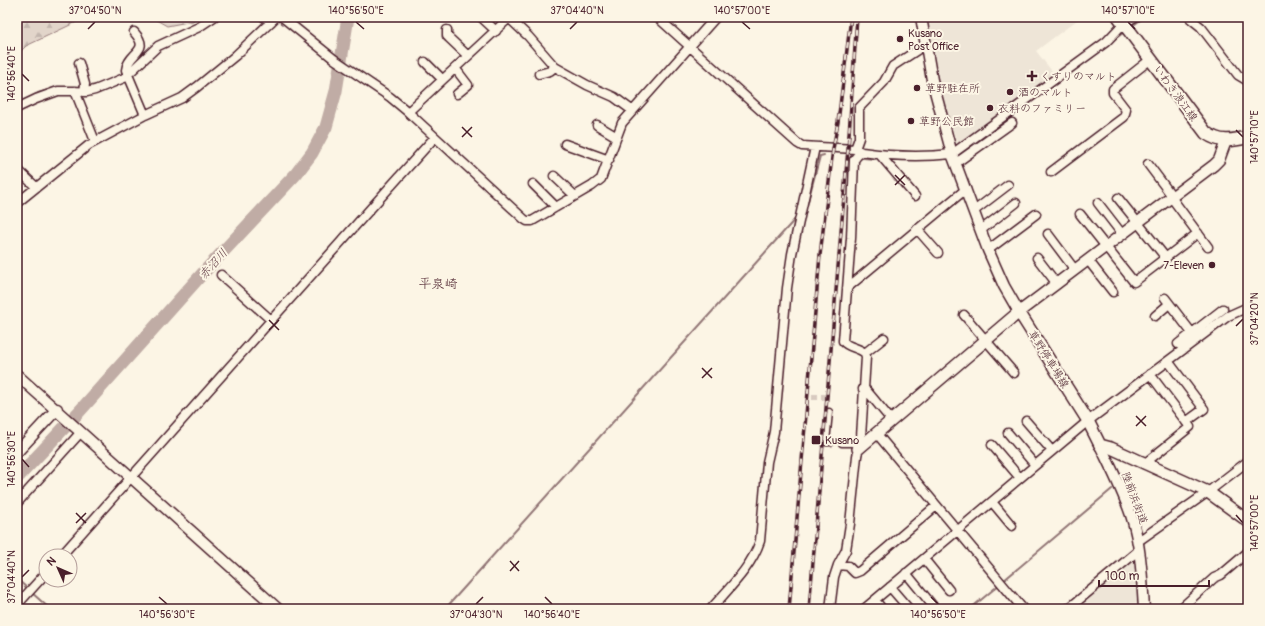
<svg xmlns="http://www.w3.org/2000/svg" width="1265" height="626" viewBox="0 0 1265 626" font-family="Pangolin,'Klee One',sans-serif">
<defs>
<pattern id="forest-firs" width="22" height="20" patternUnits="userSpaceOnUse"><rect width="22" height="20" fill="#e2d5ca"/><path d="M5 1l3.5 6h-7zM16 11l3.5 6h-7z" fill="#c3b6ae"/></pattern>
</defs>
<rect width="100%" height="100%" fill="#fcf5e5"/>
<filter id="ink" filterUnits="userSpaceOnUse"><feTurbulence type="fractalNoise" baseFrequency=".025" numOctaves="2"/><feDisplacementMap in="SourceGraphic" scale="8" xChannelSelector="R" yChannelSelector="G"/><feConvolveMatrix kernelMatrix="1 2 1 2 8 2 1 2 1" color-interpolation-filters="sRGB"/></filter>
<g filter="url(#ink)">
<path fill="#eee5d7" d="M924,17h157l-45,34 19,24 -95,71 -3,-3 -19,-57z
M1137,561l4,48h-67l57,-47z"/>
<path fill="url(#forest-firs)" stroke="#967a7a" d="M17,17h70l-61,29 -9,9z
M151,17h46l-4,4 -26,5z"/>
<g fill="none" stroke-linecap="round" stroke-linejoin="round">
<path stroke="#917474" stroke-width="2" d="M1135,24l9,-7
M1112,41l11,-8
M87,86l11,-1
M69,87h13
M31,97l7,-4 17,-5
M966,151l84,-63
M863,158l12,1
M940,159h10
M893,160h13
M805,208l2,-3 13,-49 4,-1
M17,579l11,10
M1003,581l109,-92
M31,592l19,17
M445,609l352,-392
M970,609l30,-25"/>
<path stroke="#c0aca5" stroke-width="13" d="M17,478l61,-65 125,-140 93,-99 16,-21 14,-26 10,-36 12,-74"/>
<path stroke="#d8cac0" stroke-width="6" stroke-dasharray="6 3" stroke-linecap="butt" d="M812,397h17
M831,442l11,1"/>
<defs>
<path id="pedestrian" d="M829,412l-3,30h5
M842,443h18"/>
<path id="minor" d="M264,17l7,5
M282,17l52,42 56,38 18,15 116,107 3,2h5l60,-35 9,-7 21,-56 94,-106
M481,17l15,14
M657,17l140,126 5,3 53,3 7,3
M510,19l18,17 27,31 32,18 27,12 19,14
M1191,19l10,8 37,48 10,6
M447,30v6l2,2 19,18
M134,32c18,20 -6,20 -8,38l19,45
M425,62l17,17
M79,63l6,21 -1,8
M455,68l13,17 -11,9
M539,74l11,-3 5,-4
M75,91l20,50
M17,108l19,-9 22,-8h17l12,1 8,-2 29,-12 34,-32 41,-19 15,-10
M408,112l102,-95
M597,125l20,12
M565,144l44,16
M855,149l4,-11v-30l25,-26 9,-16 32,-21
M880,155l35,41
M956,163l56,-40
M1148,164l24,32
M17,169l19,18
M1051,172l73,-55 2,-7 -13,-17v-4l38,-30
M554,176l21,20
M533,184l23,23
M1171,197l37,50
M1118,198l48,60
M17,203l72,-58 56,-30 37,-17 15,-11 38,-31 41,-39
M1098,203l24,31
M974,211l34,-26
M1080,214l54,68 64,-49
M917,229l21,24
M981,230l35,-27
M1048,234l27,36
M988,250l48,-36
M1037,258l20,26
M1088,260l25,32
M221,275l50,45
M847,288l119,-99
M1165,298l27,35
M964,315l50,58
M1155,316l14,-12
M1178,344l45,-35
M865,353l19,-15
M1168,361l36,48 -18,13
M863,389l4,2 25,30
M1026,421l26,30
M1008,433l27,32
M877,434l146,175
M992,445l28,33
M1144,464l46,-37 -40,-53
M992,502l20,24
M17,503l64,-71
M1137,542l71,-50 40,-31
M61,556l311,-349 63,-70
M924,559l25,31
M838,565l10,1 7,7 5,-2 76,-65
M906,573l27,33
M890,587l19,22
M875,600l7,9
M17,605l29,-32
M711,609c18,-21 40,-41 49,-68l7,-79 7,-30 13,-144 5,-34 23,-107
M830,609l4,-32 4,-12 8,-15 4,-26 7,-68 4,-19 5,-80 -1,-4c-7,-6 -17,-5 -22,-12l8,-103 3,-78 3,-4 5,-4c28,4 62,5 90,2l154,-112 18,-19 11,-6
M864,609l224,-188 140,-105 20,-9
M1068,609l71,-59
M1180,609l34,-31 7,-3 27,-23"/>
<path id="tertiary" d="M921,17l11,63 20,74 36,96 16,36 15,26 195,-147 5,-5 7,-19
M17,375l261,234
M1100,445c11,23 23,46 31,70 10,30 11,63 13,94
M17,452l40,-43"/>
<path id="secondary" d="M858,449l161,-137 69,109 12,24 11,3 97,44 40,29"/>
<path id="primary" d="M1119,17l87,116c14,10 26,8 42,4"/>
</defs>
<use href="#pedestrian" stroke="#4a1f2b" stroke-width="9"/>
<use href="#minor" stroke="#4a1f2b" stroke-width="11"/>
<use href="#tertiary" stroke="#4a1f2b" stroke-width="13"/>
<use href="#secondary" stroke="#4a1f2b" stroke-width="14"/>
<use href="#primary" stroke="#4a1f2b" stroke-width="15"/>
<use href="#pedestrian" stroke="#fcf5e5" stroke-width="6"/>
<use href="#minor" stroke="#fcf5e5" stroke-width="8"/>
<use href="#tertiary" stroke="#fcf5e5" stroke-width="10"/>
<use href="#secondary" stroke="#fcf5e5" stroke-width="11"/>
<use href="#primary" stroke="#fcf5e5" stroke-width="12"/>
<defs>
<path id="rail" d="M789,609l31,-354 13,-106 5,-27 13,-105
M809,609l39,-460 9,-132"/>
</defs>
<use href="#rail" stroke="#4a1f2b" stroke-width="3.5"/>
<use href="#rail" stroke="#fcf5e5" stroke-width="2" stroke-dasharray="6" stroke-linecap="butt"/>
</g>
</g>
<path fill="none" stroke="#4a1f2b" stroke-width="1.5" d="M356,22l8,7M742,22l8,7M1128,22l7,7M88,29l7,-7M570,29l7,-7M22,74l7,7M462,127l10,10M1236,130l7,7M462,137l10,-10M895,175l10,10M895,185l10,-10M269,320l10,10M1236,326l7,-7M269,330l10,-10M702,368l10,10M702,378l10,-10M1136,416l10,10M1136,426l10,-10M22,459l7,8M76,513l10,10M1236,515l7,8M76,523l10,-10M510,561l9,10M510,571l9,-10M22,577l7,-7M159,597l8,7M545,597l7,7M931,597l7,7M476,604l7,-7"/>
<g fill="#4a1f2b" stroke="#fcf5e5" stroke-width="1.5">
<circle cx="900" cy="39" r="4"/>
<path d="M1030 70h4v4h4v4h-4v4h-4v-4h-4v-4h4z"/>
<circle cx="917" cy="88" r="4"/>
<circle cx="1010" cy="92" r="4"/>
<circle cx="990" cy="108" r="4"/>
<circle cx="911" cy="121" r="4"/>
<circle cx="1212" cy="265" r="4"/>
<rect x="811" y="435" width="10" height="10" rx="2"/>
</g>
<g text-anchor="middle" stroke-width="4" stroke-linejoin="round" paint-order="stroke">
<g font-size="11" fill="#4a1f2b" stroke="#fcf5e5" text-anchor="start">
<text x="908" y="37">Kusano<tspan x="908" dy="13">Post Office</tspan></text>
<text x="1040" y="80">くすりのマルト</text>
<text x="925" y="92">草野駐在所</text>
<text x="1018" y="96">酒のマルト</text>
<text x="998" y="112">衣料のファミリー</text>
<text x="919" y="125">草野公民館</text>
<text x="1204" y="269" text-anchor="end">7-Eleven</text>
<text x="825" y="444">Kusano</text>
</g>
<g font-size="11" fill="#4a1f2b" stroke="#fcf5e5">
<text transform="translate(1176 93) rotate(54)" y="4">いわき浪江線</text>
<text transform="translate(1049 359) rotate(58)" y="4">草野停車場線</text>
<text transform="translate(1135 498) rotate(70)" y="4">陸前浜街道</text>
</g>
<g font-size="12" font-style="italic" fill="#6d4950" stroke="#fcf5e5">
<text transform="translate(213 264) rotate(-48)" y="4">赤沼川</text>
</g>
<g font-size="13" fill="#4a1f2b" stroke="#fcf5e5">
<text x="438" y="288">平泉崎</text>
</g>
</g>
<rect width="1265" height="626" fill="none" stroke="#fcf5e5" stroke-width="44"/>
<g transform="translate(58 568) rotate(315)"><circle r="19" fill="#fcf5e5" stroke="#b59f9b"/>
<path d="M0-3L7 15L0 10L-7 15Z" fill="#4a1f2b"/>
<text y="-6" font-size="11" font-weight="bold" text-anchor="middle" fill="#4a1f2b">N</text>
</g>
<path d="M1099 580v6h110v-6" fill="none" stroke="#4a1f2b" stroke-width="2"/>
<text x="1105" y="580" font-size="12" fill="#4a1f2b" stroke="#fcf5e5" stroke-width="3" paint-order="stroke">100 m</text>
<rect x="22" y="22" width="1221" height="582" fill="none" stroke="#4a1f2b" stroke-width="1.5"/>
<g font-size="10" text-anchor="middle" fill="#4a1f2b">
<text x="95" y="14">37°04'50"N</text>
<text x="356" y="14">140°56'50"E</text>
<text x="577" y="14">37°04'40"N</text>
<text x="742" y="14">140°57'00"E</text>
<text x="1128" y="14">140°57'10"E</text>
<text transform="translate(11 74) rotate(-90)" y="4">140°56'40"E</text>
<text transform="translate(1254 137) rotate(-90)" y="4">140°57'10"E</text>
<text transform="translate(1254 319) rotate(-90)" y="4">37°04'20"N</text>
<text transform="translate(11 459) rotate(-90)" y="4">140°56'30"E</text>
<text transform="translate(1254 523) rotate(-90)" y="4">140°57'00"E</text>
<text transform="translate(11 577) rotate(-90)" y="4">37°04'40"N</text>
<text x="167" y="618">140°56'30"E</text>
<text x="476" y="618">37°04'30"N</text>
<text x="552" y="618">140°56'40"E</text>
<text x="938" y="618">140°56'50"E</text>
</g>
</svg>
